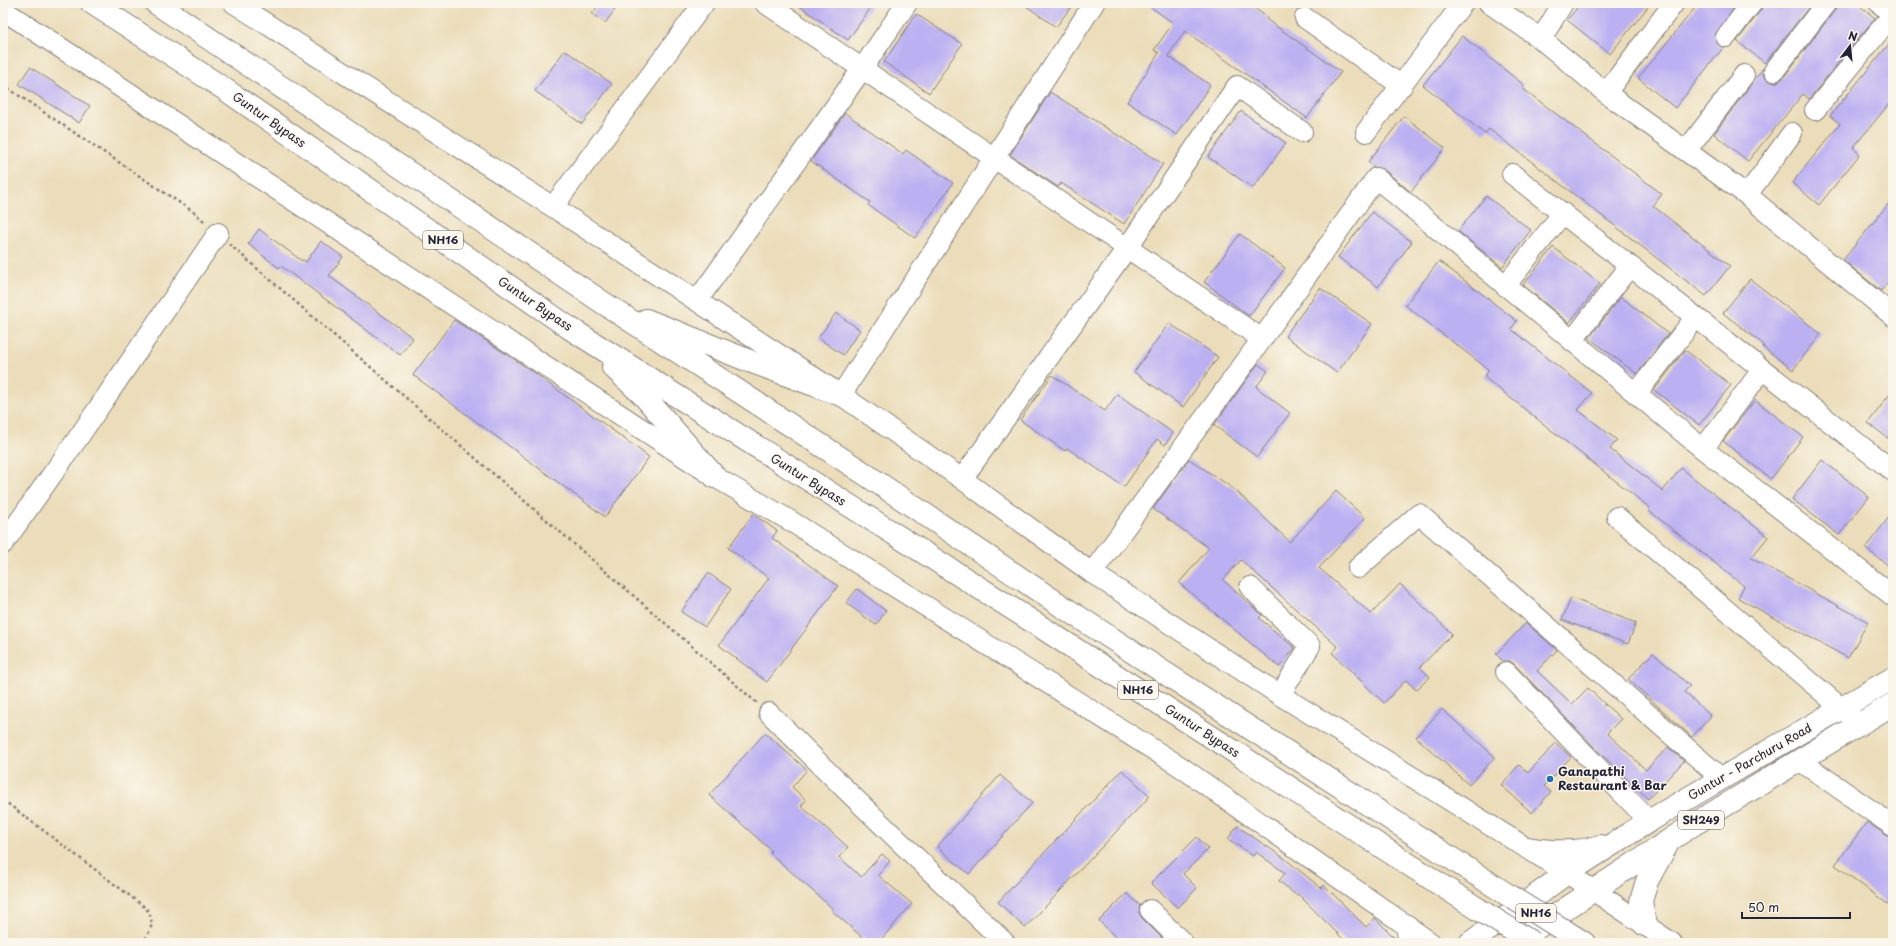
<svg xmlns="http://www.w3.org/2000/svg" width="1896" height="946" viewBox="0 0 1896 946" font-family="'Playpen Sans',sans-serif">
<rect width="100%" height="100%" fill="#fbf7ec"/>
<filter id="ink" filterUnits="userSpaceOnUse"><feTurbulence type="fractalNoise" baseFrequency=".025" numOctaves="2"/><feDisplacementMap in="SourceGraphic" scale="8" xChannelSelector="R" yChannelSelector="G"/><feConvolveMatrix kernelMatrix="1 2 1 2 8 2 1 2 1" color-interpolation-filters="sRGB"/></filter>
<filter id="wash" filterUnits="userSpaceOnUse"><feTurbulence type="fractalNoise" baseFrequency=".012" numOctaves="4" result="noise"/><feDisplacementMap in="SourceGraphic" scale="16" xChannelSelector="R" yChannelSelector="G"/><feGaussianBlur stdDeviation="0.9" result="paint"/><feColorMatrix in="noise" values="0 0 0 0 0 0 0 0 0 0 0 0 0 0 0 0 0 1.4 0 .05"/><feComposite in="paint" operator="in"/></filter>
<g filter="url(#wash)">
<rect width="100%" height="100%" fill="#ebddb9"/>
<g id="blocks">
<path fill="#bbb0f2" d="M600,3h5l10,7 -10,13 -13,-9z
M795,3h79l-26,37z
M1022,3h52l-18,24z
M1145,3h102l20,14 -1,2 75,53 -34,46 -122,-87 -17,25 42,29 -33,50 -50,-33 32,-49 -5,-3 19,-27z
M1581,3h70l-41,51 -43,-34z
M1699,3h39l-23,32 1,7 7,6 -48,60 -37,-30z
M1763,3h49l-47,60 -28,-22 24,-31z
M1837,3h19l19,15 -66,81 -6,-5 -55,67 -34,-27 49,-66v7l4,5 5,2h6l5,-4 52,-68z
M916,14l46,30 -33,49 -45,-31z
M1462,36l62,49 -2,3 140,106 -9,12 77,60 -24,30 -217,-167 -4,5 -62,-49z
M1893,39v60l-40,49 7,6 -41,51 -27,-22 48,-59 -10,-8z
M565,50l47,34 -30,40 -47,-33z
M30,67l60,39 -11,17 -60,-39z
M1050,92l113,72 -39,60 -63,-41 -3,4 -48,-32z
M1241,111l45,32 -33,45 -45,-31z
M845,113l58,41 3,-4 47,33 -38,55 -47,-33 2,-3 -59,-41z
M1404,116l41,32 -34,44 -28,-23 -9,-2 -6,-5z
M1486,196l45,34 -29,37 -44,-36z
M1893,198v78l-12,15 -38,-31z
M1372,212l40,30 -34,45 -40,-30z
M259,229l43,32 1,-1 3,2 15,-21 22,16 -14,19 84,62 -13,17 -119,-89 -2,2 -31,-24z
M1240,234l45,34 -36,48 -45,-34z
M1553,247l47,37 -31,39 -46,-38z
M1439,261l78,60 -6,8 81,64 -14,17 39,30 -7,9 53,42 18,-23 87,69 -17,21 117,64 -20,36 -110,-60 6,-12 -96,-76 2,-2 -166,-131 5,-7 -84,-65z
M1750,279l71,55 -28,36 -30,-23 1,-2 -41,-32z
M1320,288l52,36 -35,49 -52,-37z
M1621,297l47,37 -31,40 -48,-36z
M836,313l24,17 -17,25 -25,-17z
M454,320l78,51 117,86 -44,60 -192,-142z
M1169,323l49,34 -35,50 -49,-35z
M1685,350l46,35 -32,40 -45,-35z
M1258,364l10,7 -12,16 34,26 -33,44 -43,-32z
M1052,375l53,36 12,-17 56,39 -8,12 -8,-6 -33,48 -57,-39 -2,3 -45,-31z
M1893,390v52l-25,-19z
M1755,400l48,37 -32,42 -48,-38z
M1189,459l45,30 56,53 46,-51 29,27 -46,50 52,46 29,-30 52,50 -32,33 10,10 -14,13 -10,-10 -22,23 -52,-50 6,-6 -97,-87 -18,20 39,35 -3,3 36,30 -16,19 -100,-84 30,-35 -56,-39z
M1822,460l47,37 -30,38 -47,-36z
M1893,512v57l-28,-21z
M753,514l24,17 -5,7 66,48 -71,96 -48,-37 50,-67 -41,-30z
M708,573l23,16 -26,38 -24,-15z
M857,589l29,22 -10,14 -30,-22z
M1571,598l65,25 -8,21 -66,-24z
M1526,623l31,27 -20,21 35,33 16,-16 17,16 -1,2 1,-2 16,15 -14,14 39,37 22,-23 16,14 -36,38 -51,-49 -83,-86 -4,-3h-7l-7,-7z
M1653,653l37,33 -6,6 27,24 -19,21 -64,-58z
M1442,709l53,48 -26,28 -53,-48z
M765,733l42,37 -15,17 14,13 -5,6 47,41 -9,10 22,20 21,-23 8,7 -12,14 34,29 -34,39h-9l-37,-32 1,-2 -63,-56 2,-2 -63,-56z
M1556,743l15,14 -27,29 7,6 -19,21 -31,-28 18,-20 9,8z
M1122,770l28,26 -125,132 -27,-26z
M1000,775l32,28 -63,71 -32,-27z
M1867,822l19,13 7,3v70l-58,-43z
M1237,826l47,32 37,30 3,-3 42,42 9,-9 22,22v3h-50l-49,-49 -2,1 -17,-14 6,-8 -29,-21 -3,4 -25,-17z
M1197,837l11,12 -25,25 14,14 -19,20 -27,-25z
M1127,893l13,13 -1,7 3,5 25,25h-45l-23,-22z"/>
</g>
</g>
<g filter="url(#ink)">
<use href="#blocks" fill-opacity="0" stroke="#86807a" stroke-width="1"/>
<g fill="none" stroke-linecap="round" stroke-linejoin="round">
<defs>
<path id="minor" d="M234,3l319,204 288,188 121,84 130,94 188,122 287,178 105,70
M765,3l497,336
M1489,3l52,36 65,54 141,102 146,121
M1879,3l14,11
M3,10l712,467 74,43 392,247 250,176
M1305,18l97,68
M1726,37l26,-34
M1541,39l22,-36
M1774,71l52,-68
M1606,93l68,-90
M1815,110l78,-96
M1366,132l97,-129
M1686,151l58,-76
M1512,174l381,297
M1747,195l45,-62
M553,207l151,-204
M1505,286l58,-73
M697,301l165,-232 45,-66
M1572,341l58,-75
M1636,394l59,-76
M841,395l253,-392
M1703,449l59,-79
M962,479l165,-231 110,-162 65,46
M1617,517l243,207
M3,544l75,-106 140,-205
M1358,568l61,-54 302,264
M1092,573l170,-234 114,-161 327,271 190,147
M1250,587l60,59 -30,49
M1506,672l143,149
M769,713l77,77 159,153
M1799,760l94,66
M1150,910l33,33"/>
<path id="major" d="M1528,848c24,4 49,6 72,-2
M1645,925l-4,-24 6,-20 21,-38
M1407,926l3,17
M1470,943l97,-70 82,-52 244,-143
M1514,943l177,-117 202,-122"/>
<path id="highway" d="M92,3l131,85 345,239 473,300 437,282
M156,3l449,301 257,168 201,135 445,288
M646,320l106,42 89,33
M613,367l30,28 72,82
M1565,931l19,12"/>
</defs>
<use href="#minor" stroke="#86807a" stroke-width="22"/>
<use href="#major" stroke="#86807a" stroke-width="24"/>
<use href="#highway" stroke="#86807a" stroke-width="24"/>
<path stroke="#86807a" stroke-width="2.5" stroke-dasharray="3 3" stroke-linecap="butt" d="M3,85l192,128 11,10
M229,244l528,459
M3,800l143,108c10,14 5,23 -4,35"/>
<use href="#minor" stroke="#fff" stroke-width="20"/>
<use href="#major" stroke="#fff" stroke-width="22"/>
<use href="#highway" stroke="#fff" stroke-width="22"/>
<defs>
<path id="highway-bridge" d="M1508,895l57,36
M1478,909l55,34"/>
</defs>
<use href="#highway-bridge" stroke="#86807a" stroke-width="24" stroke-linecap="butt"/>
<use href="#highway-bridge" stroke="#fff" stroke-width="22"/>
</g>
</g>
<circle fill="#1f6fb2" stroke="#fbf7ec" stroke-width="1.5" cx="1550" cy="779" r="4"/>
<g text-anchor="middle" stroke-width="3" stroke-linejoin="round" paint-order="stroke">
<g fill="#fbf7ec" stroke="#636270" stroke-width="1">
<rect x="423" y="231" width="40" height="18" rx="3"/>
<rect x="1118" y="681" width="40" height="18" rx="3"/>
<rect x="1678" y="811" width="46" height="18" rx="3"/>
<rect x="1516" y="904" width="40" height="18" rx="3"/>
</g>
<g font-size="11" font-weight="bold" fill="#22223b">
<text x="443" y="244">NH16</text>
<text x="1138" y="694">NH16</text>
<text x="1701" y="824">SH249</text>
<text x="1536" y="917">NH16</text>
</g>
<g font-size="12" fill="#22223b" stroke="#fbf7ec">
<text transform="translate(269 120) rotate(35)" y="4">Guntur Bypass</text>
<text transform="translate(535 304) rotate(34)" y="4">Guntur Bypass</text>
<text transform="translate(808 480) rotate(32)" y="4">Guntur Bypass</text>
<text transform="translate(1202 731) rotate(33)" y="4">Guntur Bypass</text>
<text transform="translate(1750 762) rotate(-30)" y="4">Guntur - Parchuru Road</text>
</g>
<g font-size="12" font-weight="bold" fill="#22223b" stroke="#fbf7ec" text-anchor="start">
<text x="1558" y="776">Ganapathi<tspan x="1558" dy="14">Restaurant &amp; Bar</tspan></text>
</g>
</g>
<rect width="1896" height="946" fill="none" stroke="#fbf7ec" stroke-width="16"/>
<g transform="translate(1850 46) rotate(16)" stroke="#fbf7ec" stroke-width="3" paint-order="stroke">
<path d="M0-3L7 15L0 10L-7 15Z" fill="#22223b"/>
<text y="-6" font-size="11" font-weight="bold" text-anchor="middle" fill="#22223b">N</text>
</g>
<path d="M1742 912v6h108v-6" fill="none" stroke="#22223b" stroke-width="2"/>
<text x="1748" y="912" font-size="12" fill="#22223b" stroke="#fbf7ec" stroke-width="3" paint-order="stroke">50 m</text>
</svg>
